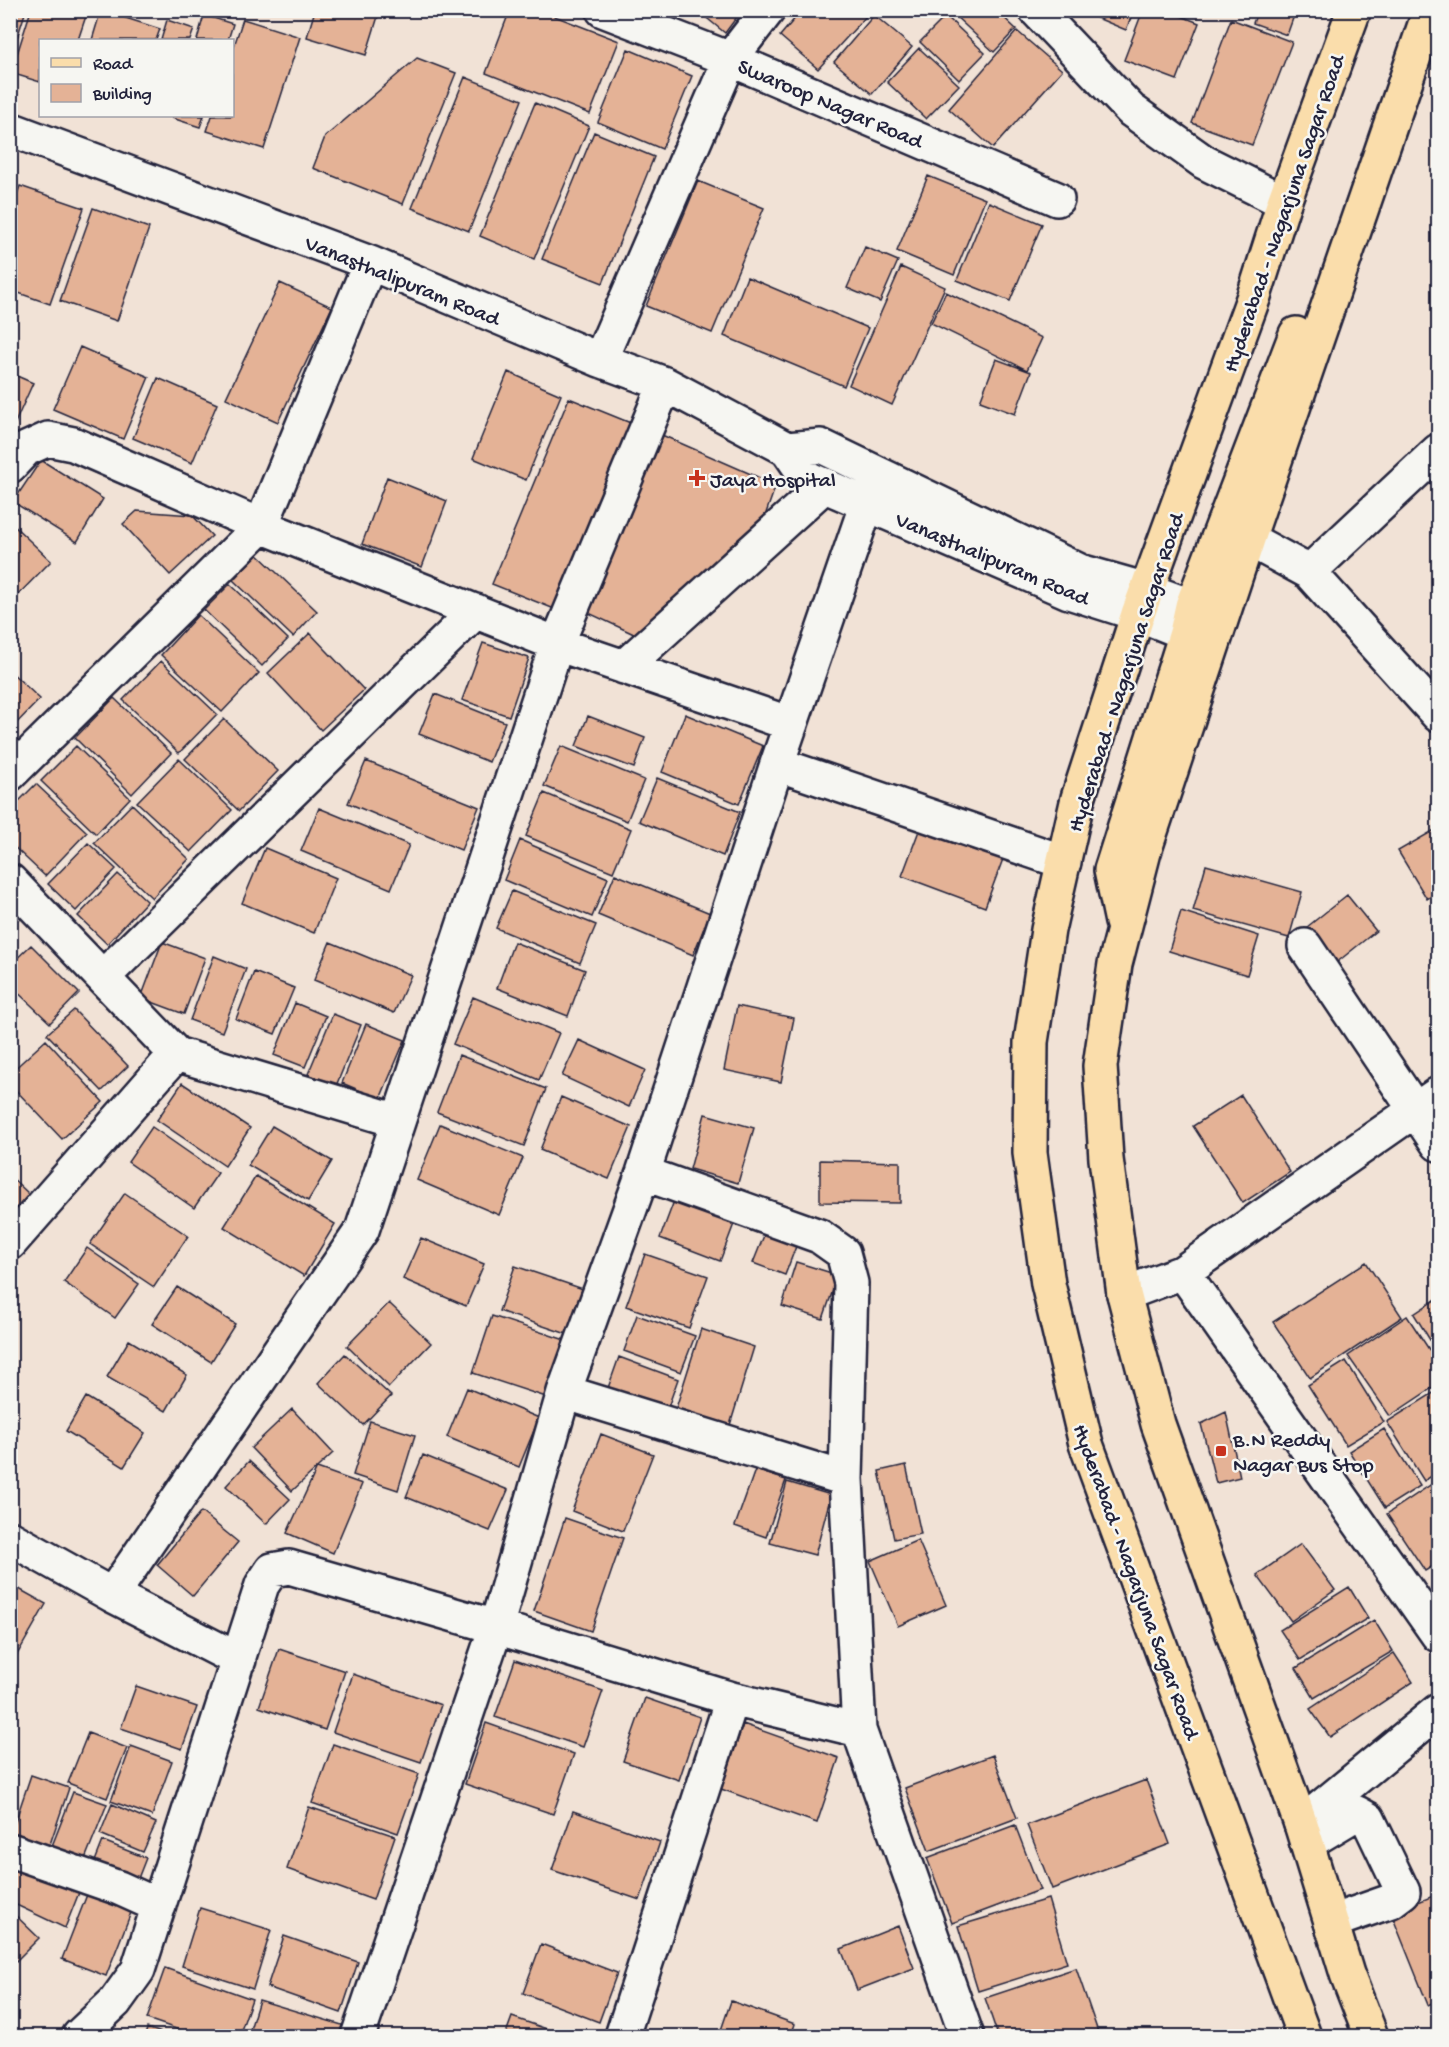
<svg xmlns="http://www.w3.org/2000/svg" width="1449" height="2047" viewBox="0 0 1449 2047" font-family="'Gochi Hand',sans-serif">
<rect width="100%" height="100%" fill="#f1e2d6"/>
<filter id="ink" filterUnits="userSpaceOnUse"><feTurbulence type="fractalNoise" baseFrequency=".0167" numOctaves="2"/><feDisplacementMap in="SourceGraphic" scale="12" xChannelSelector="R" yChannelSelector="G"/><feConvolveMatrix kernelMatrix="1 2 1 2 8 2 1 2 1" color-interpolation-filters="sRGB"/></filter>
<g filter="url(#ink)">
<path fill="#e4b296" stroke="#22223b" stroke-width="1.5" d="M10,10h16l-16,50z
M31,10h57l-10,30h-38v42l-29,-9z
M101,10l59,19 -4,11h-64z
M315,10h65l-14,45 -59,-18z
M510,10h29l80,31 -29,73 -104,-41z
M697,10h45l-17,23z
M802,10h64l3,3 -51,56 -38,-33z
M957,10h39l20,19 -22,23 -41,-38z
M1078,10h56l-8,20z
M1143,10h23l33,13 -22,57 -53,-20z
M1258,10h38l-9,25 -34,-12z
M204,15l29,9 -5,16h-31z
M874,15l38,32 -40,47 -38,-32z
M946,16l39,37 -26,27 -39,-38z
M243,19l57,18 -36,112 -57,-18 5,-15h20v-64z
M1231,19l61,23 -40,103 -60,-22z
M167,20l27,9 -4,11h-29z
M1017,31l45,39 -69,78 -44,-39z
M919,48l40,37 -33,34 -39,-37z
M628,49l64,27 -30,73 -64,-27z
M417,58l39,15 -53,131 -90,-36 12,-31z
M465,77l57,23 -53,131 -57,-23z
M535,103l54,23 -55,133 -54,-23z
M173,116h31l-4,11 -28,-9z
M594,132l60,25 -51,126 -61,-24z
M928,176l57,23 -31,76 -57,-24z
M698,181l66,27 -52,125 -66,-27z
M20,186l64,22 -34,96 -40,-14v-76z
M989,202l53,22 -32,77 -53,-21z
M93,208l56,20 -32,93 -57,-20z
M865,247l33,14 -18,41 -33,-14z
M901,267l44,20 -53,118 -43,-20z
M747,277l121,51 -24,58 -120,-50z
M280,283l52,24 -54,115 -52,-24z
M946,292l96,46 -15,32 -96,-47z
M80,347l69,30 -26,62 -70,-30z
M996,359l35,13 -16,42 -35,-13z
M508,372l53,23 -35,85 -53,-22z
M10,373l23,10 -23,51z
M158,378l59,26 -25,59 -59,-25z
M569,398l69,28 -76,186 -70,-28z
M655,432l121,53 -16,45 -124,105 -58,-27z
M41,460l62,39 -26,43 -64,-40z
M387,477l60,24 -25,66 -60,-23z
M137,511l55,4 20,21 -42,39 -47,-51z
M10,522l41,39 -41,42z
M257,554l60,57 -24,26 -60,-57z
M230,584l58,55 -26,27 -58,-56z
M198,615l61,58 -37,39 -61,-57z
M310,633l54,57 -43,40 -53,-57z
M483,643l46,15 -20,58 -47,-16z
M161,661l56,53 -38,39 -56,-53z
M10,671l30,28 -30,31z
M435,694l70,28 -16,40 -70,-28z
M114,698l57,55 -39,41 -57,-56z
M685,714l78,32 -24,58 -77,-32z
M588,716l57,22 -11,30 -58,-22z
M224,719l54,52 -39,40 -54,-52z
M76,746l54,52 -34,36 -55,-53z
M561,746l83,34 -17,41 -83,-35z
M179,759l53,51 -41,42 -54,-50z
M366,761l113,46 -18,43 -113,-47z
M657,778l83,34 -17,44 -84,-35z
M36,784l51,48 -42,44 -35,-33v-33z
M544,793l87,36 -18,43 -87,-36z
M132,804l57,55 -37,39 -58,-55z
M319,808l90,37 -18,44 -90,-38z
M923,820l83,31 -21,56 -83,-31z
M1438,828v64l-11,7 -29,-48z
M520,840l88,38 -16,39 -88,-37z
M88,843l28,26 -40,42 -28,-27z
M265,848l71,30 -22,55 -72,-30z
M1206,865l96,27 -13,46 -96,-27z
M118,874l29,27 -40,43 -29,-28z
M615,874l95,39 -17,42 -95,-40z
M512,891l84,34 -16,38 -84,-35z
M1347,895l29,36 -40,32 -29,-36z
M1181,911l78,25 -12,39 -78,-24z
M162,942l43,16 -21,56 -43,-16z
M330,942l81,33 -17,38 -80,-33z
M514,942l71,28 -17,46 -71,-28z
M31,945l48,48 -29,30 -40,-38v-20z
M214,956l32,13 -24,63 -32,-12z
M254,972l40,16 -19,46 -39,-15z
M473,997l86,36 -20,47 -86,-36z
M295,1003l31,13 -21,51 -31,-12z
M737,1006l57,12 -13,64 -57,-12z
M74,1010l54,56 -26,25 -55,-57z
M333,1014l28,11 -25,61 -28,-12z
M366,1024l39,16 -25,59 -38,-16z
M46,1040l57,62 -41,37 -52,-55v-11z
M579,1040l66,30 -16,37 -67,-31z
M459,1055l87,34 -22,57 -87,-34z
M182,1083l68,45 -25,38 -68,-46z
M1241,1095l49,77 -47,31 -50,-77z
M561,1097l70,30 -22,52 -69,-29z
M705,1114l49,14 -16,55 -48,-14z
M440,1124l83,34 -24,57 -82,-35z
M272,1126l60,35 -24,40 -60,-36z
M152,1127l66,46 -24,35 -66,-46z
M820,1160l80,2v41l-80,-1z
M10,1176l20,19 -20,19z
M256,1176l79,48 -31,52 -80,-49z
M125,1193l63,43 -34,51 -64,-43z
M677,1193l60,23 -17,45 -60,-23z
M769,1223l31,13 -15,39 -32,-12z
M421,1238l63,26 -18,42 -63,-27z
M87,1248l52,36 -24,34 -51,-36z
M645,1254l63,22 -19,52 -63,-22z
M796,1262l42,13 -15,44 -41,-13z
M1366,1262l36,55 -92,61 -37,-56z
M515,1266l68,23 -16,45 -68,-23z
M177,1287l58,37 -24,38 -59,-38z
M1438,1298v55l-24,-39z
M389,1303l42,40 -42,44 -42,-41z
M637,1315l58,21 -14,36 -57,-21z
M492,1316l73,24 -19,57 -73,-24z
M1407,1316l31,47v21l-48,32 -42,-60z
M701,1329l53,18 -24,78 -54,-17z
M129,1340l58,35 -21,36 -59,-34z
M345,1354l46,42 -28,29 -45,-42z
M619,1357l59,22 -11,31 -59,-22z
M1346,1361l38,61 -38,23 -38,-60z
M467,1388l72,30 -20,49 -72,-30z
M1438,1390v82l-14,9 -37,-59z
M86,1397l59,36 -21,34 -58,-36z
M292,1409l41,44 -41,38 -41,-43z
M1226,1412l14,65 -24,6 -15,-59z
M370,1421l45,14 -17,55 -45,-15z
M1384,1429l36,57 -35,22 -36,-57z
M601,1434l52,20 -30,77 -51,-20z
M423,1455l85,35 -18,41 -84,-34z
M249,1461l41,38 -24,25 -40,-38z
M906,1465l15,69 -27,5 -15,-68z
M317,1468l45,16 -29,69 -46,-20z
M755,1470l31,10 -20,57 -31,-11z
M1438,1480v83l-13,8 -38,-57z
M787,1482l44,13 -16,60 -45,-12z
M201,1512l37,30 -45,54 -36,-31z
M565,1518l58,20 -32,93 -57,-20z
M918,1540l28,65 -48,21 -28,-65z
M1301,1544l34,46 -44,31 -34,-46z
M10,1584l36,20 -32,56 -4,-2z
M1349,1587l19,31 -68,42 -20,-30z
M1374,1620l19,31 -79,47 -18,-30z
M279,1649l66,22 -20,59 -66,-23z
M1394,1653l19,29 -83,55 -20,-28z
M515,1660l88,31 -20,56 -88,-30z
M353,1674l88,31 -20,57 -88,-30z
M136,1686l61,21 -15,42 -61,-21z
M645,1698l55,19 -21,63 -56,-19z
M486,1723l88,31 -21,60 -88,-30z
M743,1724l96,34 -22,65 -96,-34z
M88,1733l39,15 -20,50 -39,-15z
M333,1744l86,30 -21,59 -86,-30z
M131,1746l41,15 -20,55 -41,-15z
M993,1755l24,63 -88,33 -24,-63z
M31,1775l38,13 -22,65 -37,-16z
M1146,1780l24,64 -118,45 -25,-64z
M73,1792l34,12 -24,60 -33,-13z
M112,1804l44,19 -13,29 -43,-18z
M309,1807l86,29 -22,64 -86,-31z
M573,1811l87,31 -20,58 -88,-30z
M1015,1825l25,65 -88,33 -25,-65z
M103,1841l43,17 -11,28 -43,-17z
M10,1862l70,28 -15,38 -55,-26z
M88,1892l44,18 -26,66 -44,-17z
M1438,1894v106l-10,5 -37,-92z
M1048,1899l19,64 -89,28 -20,-65z
M200,1908l71,22 -18,59 -71,-23z
M10,1910l29,28 -29,29z
M898,1926l16,42 -57,22 -16,-41z
M284,1936l74,26 -17,51 -74,-26z
M541,1944l76,29 -18,49 -76,-29z
M165,1968l87,31 -13,37h-42l-50,-17z
M1076,1968l22,64 -13,4h-87l-13,-38z
M259,2000l83,25 -3,11h-91z
M731,2001l64,23 -4,12h-72z
M512,2017l55,19h-62z
M147,2028l24,8h-26z"/>
<g fill="none" stroke-linecap="round" stroke-linejoin="round">
<defs>
<path id="minor" d="M603,10l127,49 327,140
M1036,10l95,100 73,52 80,40
M10,129l360,134 230,97 65,24 122,65 20,29 262,114 69,22 73,29
M600,360l130,-301 38,-49
M787,449l34,-3 259,125 67,19 71,26
M1438,451l-129,121 129,143
M10,466l16,-17 22,-10 25,5 188,82 296,118 234,80
M1248,539l61,33
M624,667l201,-182
M777,764l287,98
M10,774l251,-248 109,-263
M10,881l166,173 222,67
M1305,946l133,198
M103,977l373,-366
M643,1173l176,63 24,17 8,30 -5,196 13,251 108,306
M10,1243l166,-189
M1183,1272l255,363
M1124,1294l59,-22 255,-178
M564,1392l282,87
M10,1538l102,57 127,65
M112,1595l250,-365 195,-586 108,-260
M1301,1824l137,-113
M1307,1843l50,-30 11,6 35,73 -12,9 -60,21
M10,1850l109,38 40,18
M79,2036l36,-34 23,-32 124,-385 10,-15 17,-3 207,60 236,72 127,31
M358,2036l138,-409 68,-235 79,-219 134,-409 90,-261
M622,2036l110,-337"/>
<path id="major" d="M1122,922l-11,-52 75,-237 6,-27 104,-272
M1304,2036l-218,-592 -38,-160 -18,-131 1,-111 17,-112 30,-132 60,-184 116,-318 30,-94 70,-192
M1371,2036l-24,-62 -46,-150 -143,-400 -34,-130 -18,-135 -6,-93 15,-102 29,-112 104,-313 182,-529"/>
</defs>
<use href="#minor" stroke="#22223b" stroke-width="38"/>
<use href="#major" stroke="#22223b" stroke-width="38"/>
<use href="#minor" stroke="#f6f6f2" stroke-width="33"/>
<use href="#major" stroke="#faddab" stroke-width="33"/>
</g>
</g>
<g fill="#c8321e" stroke="#f6f6f2" stroke-width="2">
<path d="M694 469h6v6h6v6h-6v6h-6v-6h-6v-6h6z"/>
<rect x="1215" y="1445" width="12" height="12" rx="3"/>
</g>
<g text-anchor="middle" stroke-width="5" stroke-linejoin="round" paint-order="stroke">
<g font-size="22" fill="#22223b" stroke="#f6f6f2">
<text transform="translate(831 102) rotate(23)" y="8">Swaroop Nagar Road</text>
<text transform="translate(1282 213) rotate(-71)" y="8">Hyderabad - Nagarjuna Sagar Road</text>
<text transform="translate(403 279) rotate(22)" y="8">Vanasthalipuram Road</text>
<text transform="translate(993 557) rotate(23)" y="8">Vanasthalipuram Road</text>
<text transform="translate(1124 672) rotate(-72)" y="8">Hyderabad - Nagarjuna Sagar Road</text>
<text transform="translate(1138 1581) rotate(70)" y="8">Hyderabad - Nagarjuna Sagar Road</text>
</g>
<g font-size="22" fill="#22223b" stroke="#f6f6f2" text-anchor="start">
<text x="710" y="486">Jaya Hospital</text>
<text x="1233" y="1446">B.N Reddy<tspan x="1233" dy="25">Nagar Bus Stop</tspan></text>
</g>
</g>
<rect width="1449" height="2047" fill="none" stroke="#f6f6f2" stroke-width="36"/>
<rect x="18" y="18" width="1413" height="2011" fill="none" stroke="#22223b" stroke-width="2" filter="url(#ink)"/>
<rect x="39" y="39" width="195" height="78" fill="#f6f6f2" stroke="#a1a1a9" stroke-width="1.5"/>
<rect x="51" y="58" width="30" height="9" fill="#faddab" stroke="#a1a1a9" stroke-width="1.5"/>
<text x="93" y="69" font-size="18" fill="#22223b">Road</text>
<rect x="51" y="84" width="30" height="18" fill="#e4b296" stroke="#a1a1a9" stroke-width="1.5"/>
<text x="93" y="99" font-size="18" fill="#22223b">Building</text>
</svg>
